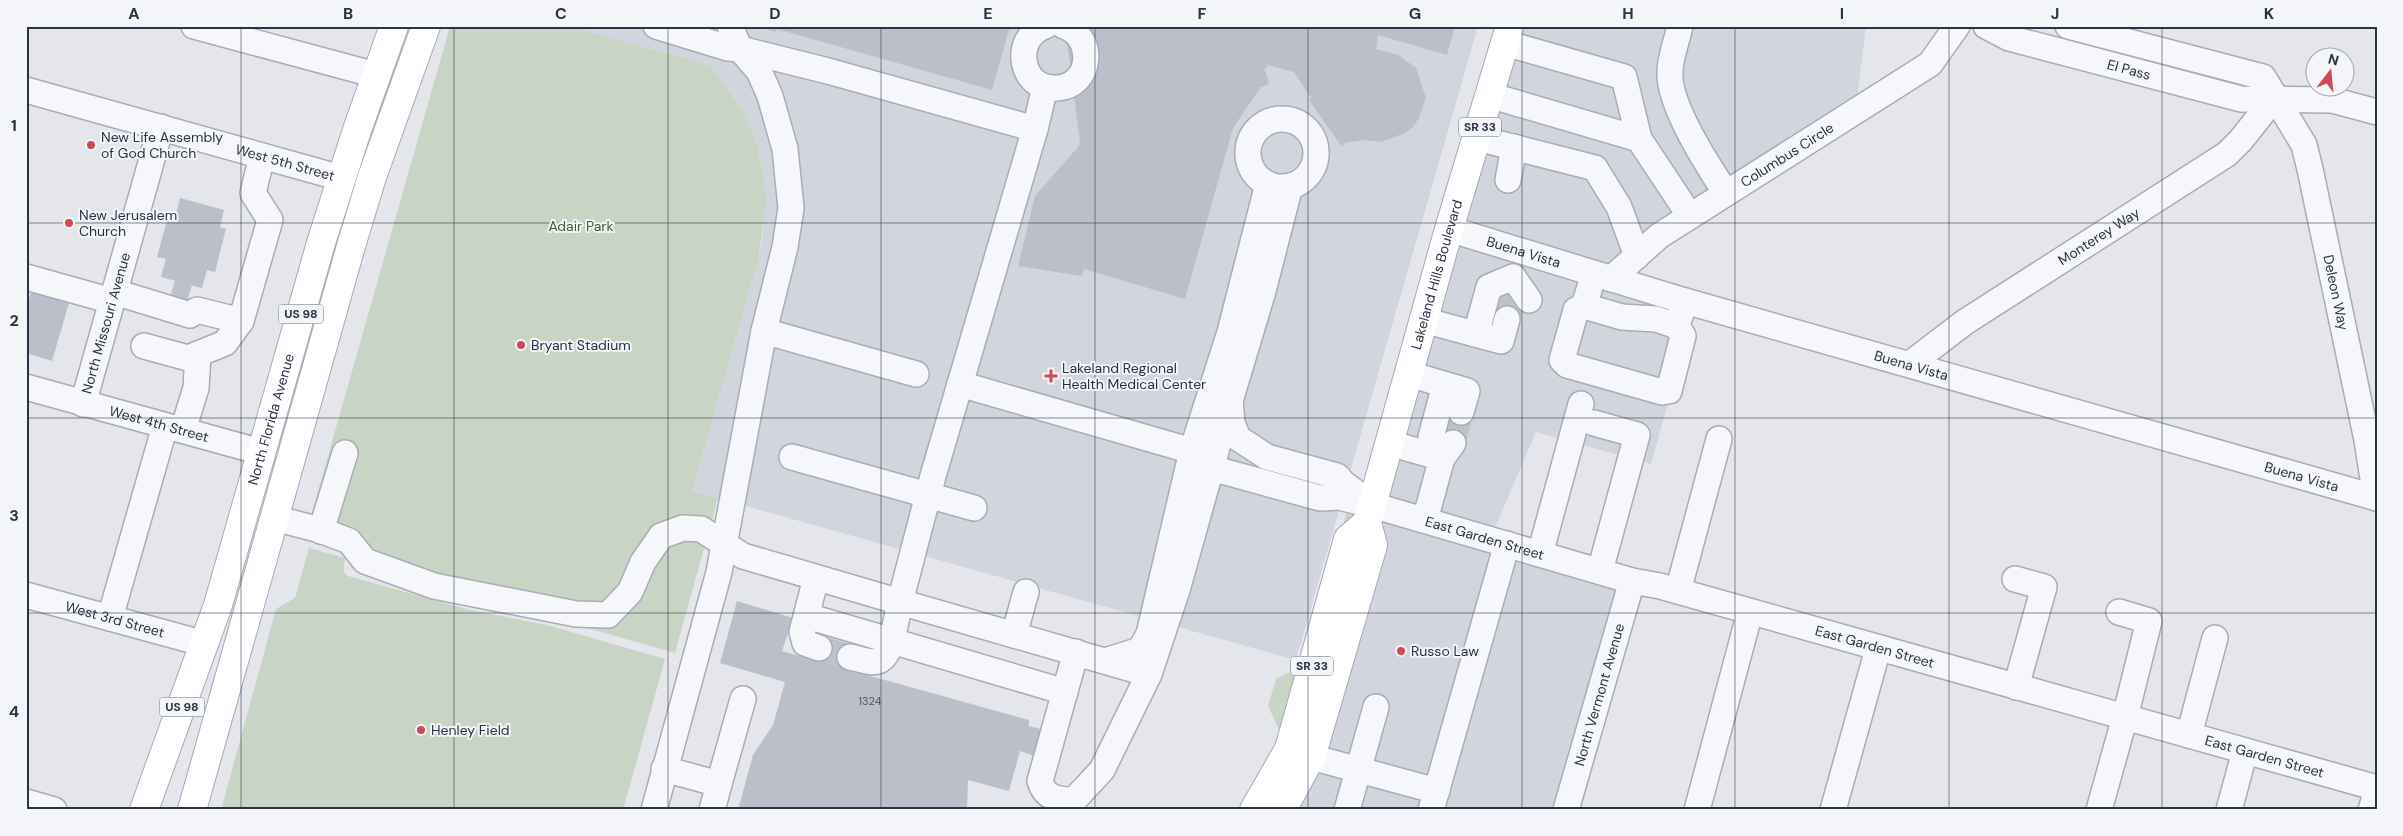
<svg xmlns="http://www.w3.org/2000/svg" width="2403" height="836" viewBox="0 0 2403 836" font-family="'DM Sans',sans-serif">
<rect width="100%" height="100%" fill="#e4e6ec"/>
<path fill="#d2d5dd" d="M568,26h910l-182,634 -604,-169 66,-230 5,-28v-61l-6,-27 -13,-33 -34,-47z
M1519,26h347l-9,73 -248,169 -148,-47z
M1455,241l150,47 4,5 3,-3 81,24 -42,150 -115,-32 -42,98 -110,-32z
M1378,517l239,70 -60,223h-275z"/>
<path fill="#c8d5c5" d="M450,26h118l142,39 34,47 13,33 6,27 3,31 -8,58 -66,230 26,7 -43,155 -126,-36 -77,-15 -121,-34 4,-16 -50,-15z
M1352,493l13,5 -73,251 -24,14 13,-29 -13,-28 8,-27 27,-14z
M309,548l36,10c-1,8 -4,14 3,18l122,34 77,15 118,34 -42,151h-402l55,-201 19,-11z"/>
<path fill="#bbbfc9" d="M758,26h252l-18,64 -215,-61 -1,3z
M1065,26h390l-8,29 -69,-20 -2,14 22,6 18,13 10,30 -7,20 -6,9 -8,6 -24,9 -18,-2 -18,3 -3,4 -33,-47 2,-2 -17,-26 -26,-7 -5,6 3,1 3,12 -8,3 -28,41 -48,171 -101,-30 -2,7 -64,-10 17,-70 43,-49 2,-5z
M180,198l44,12 -4,17 6,2 -11,43 -8,-2 -5,18 -41,-11 5,-18 -9,-2 11,-41 7,2z
M31,292l38,11 -17,58 -26,-8v-53l3,-1z
M737,601l56,17 -11,33 36,10 7,-24 31,9 -7,24 180,50v6l22,6 -8,27 -23,-8 -11,40 -41,-11 -1,30h-229l15,-55 20,-30 12,-43 -65,-19z"/>
<g fill="none" stroke-linecap="round" stroke-linejoin="round">
<path stroke="#bfc2ca" stroke-width="25" stroke-dasharray="25 12" stroke-linecap="butt" d="M172,290l17,5
M1507,319l7,-23
M1453,443l8,-31
M819,648l31,9"/>
<defs>
<g id="minor">
<path d="M194,26l182,49"/>
<path d="M1045,26c-34,12 -25,65 12,62 35,-2 39,-51 7,-62"/>
<path d="M1680,26c-3,15 -10,31 -10,46 -2,32 38,94 56,121"/>
<path id="s1" d="M1986,26l23,12 232,61 91,1 45,12"/>
<path id="s2" d="M2068,26l195,51 41,68 6,24 57,271 9,58"/>
<path d="M1505,43l119,34 15,62"/>
<path id="s3" d="M26,90l315,88"/>
<path d="M1489,95l150,44 51,77"/>
<circle cx="1282" cy="153" r="34"/>
<path d="M1035,129l10,-42"/>
<path d="M1477,138l118,30 24,39 18,49"/>
<path d="M1508,180l6,-33"/>
<path d="M1290,186l-27,105 -33,110 2,22 6,15 29,19 70,19 6,7 23,17"/>
<path id="s4" d="M1449,229l229,70 699,199"/>
<path d="M1594,274l-10,32 -8,4 -14,50 5,5 95,27 7,-1 14,-55 -6,-10 8,-25"/>
<path d="M26,277l86,24"/>
<path d="M1513,277l16,23"/>
<path id="s5" d="M1611,279l48,-43 271,-172 27,-38"/>
<path d="M115,292l75,23 7,-5 44,11 -16,22 -37,15 -44,-12"/>
<path d="M1584,306l38,11 34,2 21,7"/>
<path d="M1423,320l78,21 6,-22"/>
<path d="M241,321l29,-101 -17,-27 9,-37"/>
<path d="M764,331l152,43"/>
<path d="M1476,334l13,-47 24,-10"/>
<path id="s6" d="M1910,364l55,-42 262,-168 14,-14 34,-43"/>
<path d="M1409,374l58,17 -6,21"/>
<path d="M960,384l232,67 16,-1"/>
<path d="M1445,385l-14,52 11,21 11,-15"/>
<path id="s7" d="M26,387l235,65"/>
<path id="s8" d="M83,404l78,-277"/>
<path d="M1594,423l43,12 -37,136"/>
<path d="M183,430l13,-42 2,-33"/>
<path d="M1389,443l53,15 -17,62"/>
<path id="s9" d="M1192,451l19,17 109,30 19,-1 33,8 260,76 28,5 717,202"/>
<path d="M792,457l182,51"/>
<path d="M274,518l46,12 29,11 16,20 69,25 142,28 32,1 22,-23 13,-30 18,-26 22,-8 18,1 42,27 157,46 33,-126 102,-347 -207,-58 -88,-22 -12,-1 -72,-22"/>
<path d="M321,531l24,-78"/>
<path d="M1540,554l41,-150"/>
<path d="M816,578l-14,54 3,11 14,5"/>
<path d="M2015,579l29,8 -28,100"/>
<path d="M1678,591l41,-152"/>
<path id="s10" d="M26,595l179,49"/>
<path d="M807,616l85,25c-10,27 -16,22 -42,16"/>
<path d="M110,618l55,-192"/>
<path d="M1014,635l12,-43"/>
<path d="M1076,652l-36,129c5,17 17,19 34,19l28,-30 47,-96"/>
<path d="M1105,661l35,-11 9,-16 43,-183 38,-119 38,-148"/>
<path d="M1065,692l-173,-51 8,-39 249,72 28,-84 53,-189"/>
<path d="M2189,735l26,-97"/>
<path d="M1311,757l126,34"/>
<path d="M664,769l55,15 -7,26"/>
<path d="M719,784l24,-85"/>
<path d="M26,802l28,8"/>
<path d="M654,810l65,-238 45,-241 21,-84 6,-39 -6,-59 -15,-53 -11,-25 -19,-22 -10,-23"/>
<path d="M1347,810l29,-103"/>
<path d="M1431,810l76,-266"/>
<path id="s11" d="M1566,810l66,-229"/>
<path d="M1697,810l53,-198"/>
<path d="M1833,810l45,-161"/>
<path d="M2099,810l26,-93 24,-96 -30,-9"/>
<path d="M2229,810l16,-59"/>
<path d="M2371,810l6,-20"/>
</g>
<g id="major">
<path id="s12" d="M144,810l74,-205 103,-362 36,-113 37,-104"/>
<path d="M192,810l159,-564 21,-69 54,-151"/>
<path d="M1254,810l35,-61 59,-210 19,-16"/>
<path id="s13" d="M1282,810l29,-53 62,-212 -6,-22 82,-294 61,-203"/>
</g>
</defs>
<use href="#minor" stroke="#a9acb6" stroke-width="28"/>
<use href="#major" stroke="#a3a9b7" stroke-width="30"/>
<use href="#minor" stroke="#f6f7fa" stroke-width="25"/>
<use href="#major" stroke="#fff" stroke-width="28"/>
</g>
<path fill="none" stroke="#2b3244" stroke-width="1" stroke-opacity="0.55" d="M241,26v784M454,26v784M668,26v784M881,26v784M1095,26v784M1308,26v784M1522,26v784M1735,26v784M1949,26v784M2162,26v784M26,223h2351M26,418h2351M26,613h2351"/>
<g fill="#cf4a54" stroke="#f3f5f9" stroke-width="2">
<circle cx="91" cy="145" r="5"/>
<circle cx="69" cy="223" r="5"/>
<circle cx="521" cy="345" r="5"/>
<path d="M1048.5 368.5h5v5h5v5h-5v5h-5v-5h-5v-5h5z"/>
<circle cx="1401" cy="651" r="5"/>
<circle cx="421" cy="730" r="5"/>
</g>
<g text-anchor="middle" stroke-width="4" stroke-linejoin="round" paint-order="stroke">
<g font-size="11" fill="#4f5565">
<text x="870" y="705">1324</text>
</g>
<g fill="#f3f5f9" stroke="#676c7a" stroke-width="1">
<rect x="1459" y="117.5" width="42" height="19" rx="4"/>
<rect x="278.5" y="304.5" width="45" height="19" rx="4"/>
<rect x="1291" y="656.5" width="42" height="19" rx="4"/>
<rect x="159.5" y="697.5" width="45" height="19" rx="4"/>
</g>
<g font-size="12" font-weight="bold" fill="#2b3244">
<text x="1480" y="131">SR 33</text>
<text x="301" y="318">US 98</text>
<text x="1312" y="670">SR 33</text>
<text x="182" y="711">US 98</text>
</g>
<g font-size="14" fill="#2b3244" stroke="#f3f5f9">
<text dy="5" stroke="none"><textPath href="#s1" startOffset="150">El Pass</textPath></text>
<text dy="5" stroke="none"><textPath href="#s5" startOffset="216">Columbus Circle</textPath></text>
<text dy="5" stroke="none"><textPath href="#s3" startOffset="269">West 5th Street</textPath></text>
<text dy="5" stroke="none"><textPath href="#s6" startOffset="228">Monterey Way</textPath></text>
<text dy="5" stroke="none"><textPath href="#s4" startOffset="78">Buena Vista</textPath></text>
<text dy="5" stroke="none"><textPath href="#s13" startOffset="562">Lakeland Hills Boulevard</textPath></text>
<text dy="5" stroke="none"><textPath href="#s2" startOffset="432">Deleon Way</textPath></text>
<text dy="5" stroke="none"><textPath href="#s8" startOffset="84">North Missouri Avenue</textPath></text>
<text dy="5" stroke="none"><textPath href="#s4" startOffset="482">Buena Vista</textPath></text>
<text dy="5" stroke="none"><textPath href="#s12" startOffset="411">North Florida Avenue</textPath></text>
<text dy="5" stroke="none"><textPath href="#s7" startOffset="138">West 4th Street</textPath></text>
<text dy="5" stroke="none"><textPath href="#s4" startOffset="888">Buena Vista</textPath></text>
<text dy="5" stroke="none"><textPath href="#s9" startOffset="309">East Garden Street</textPath></text>
<text dy="5" stroke="none"><textPath href="#s10" startOffset="92">West 3rd Street</textPath></text>
<text dy="5" stroke="none"><textPath href="#s9" startOffset="714">East Garden Street</textPath></text>
<text dy="5" stroke="none"><textPath href="#s11" startOffset="120">North Vermont Avenue</textPath></text>
<text dy="5" stroke="none"><textPath href="#s9" startOffset="1119">East Garden Street</textPath></text>
</g>
<g font-size="14" fill="#2b3244" stroke="#f3f5f9" text-anchor="start">
<text x="101" y="142">New Life Assembly<tspan x="101" dy="16">of God Church</tspan></text>
<text x="79" y="220">New Jerusalem<tspan x="79" dy="16">Church</tspan></text>
<text x="531" y="350">Bryant Stadium</text>
<text x="1062" y="373">Lakeland Regional<tspan x="1062" dy="16">Health Medical Center</tspan></text>
<text x="1411" y="656">Russo Law</text>
<text x="431" y="735">Henley Field</text>
</g>
<g font-size="14" fill="#3d6038" stroke="#f3f5f9">
<text x="581" y="231">Adair Park</text>
</g>
</g>
<rect width="2403" height="836" fill="none" stroke="#f3f5f9" stroke-width="55"/>
<g transform="translate(2330 72) rotate(16)"><circle r="24" fill="#f3f5f9" stroke="#a3a7b1"/>
<path d="M0-4L9 19L0 12L-9 19Z" fill="#cf4a54"/>
<text y="-8" font-size="14" font-weight="bold" text-anchor="middle" fill="#2b3244">N</text>
</g>
<rect x="28" y="28" width="2348" height="780" fill="none" stroke="#2b3244" stroke-width="2"/>
<g font-size="16" text-anchor="middle" font-weight="bold" fill="#2b3244">
<text x="134" y="19">A</text>
<text x="348" y="19">B</text>
<text x="561" y="19">C</text>
<text x="775" y="19">D</text>
<text x="988" y="19">E</text>
<text x="1202" y="19">F</text>
<text x="1415" y="19">G</text>
<text x="1628" y="19">H</text>
<text x="1842" y="19">I</text>
<text x="2055" y="19">J</text>
<text x="2269" y="19">K</text>
<text x="14" y="131">1</text>
<text x="14" y="326">2</text>
<text x="14" y="521">3</text>
<text x="14" y="717">4</text>
</g>
</svg>
